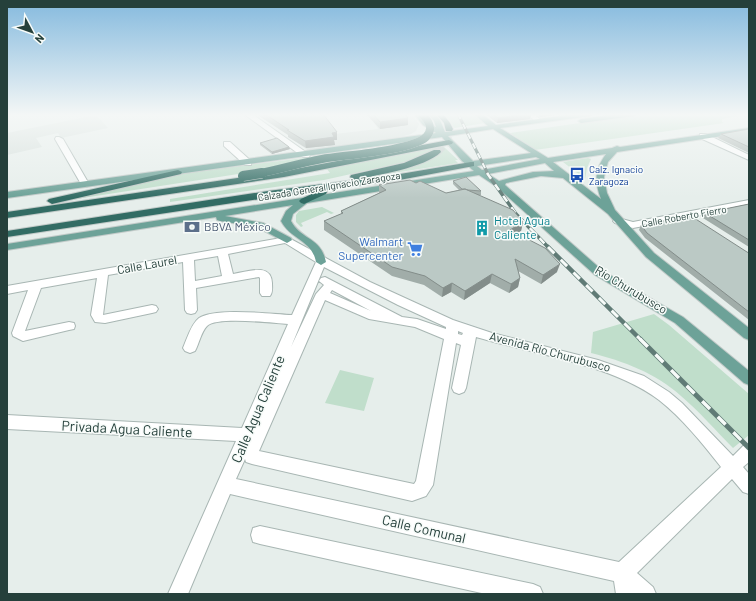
<svg xmlns="http://www.w3.org/2000/svg" width="756" height="601" viewBox="0 0 756 601" font-family="Barlow,sans-serif">
<rect width="100%" height="100%" fill="#e6eeeb"/>
<path fill="#d4deda" d="M366,114h46l7,10 -3,7 -5,3 -14,4 -88,13 -17,-12 86,-10 -5,-8z
M96,115l12,13 -47,10 -3,-5 -22,5 6,9 -35,8v-22z"/>
<path fill="#c0decb" d="M443,114h30l12,9 -31,5 -4,-7z
M643,114h106l-27,5v3l2,1 -189,27 -25,-17z
M422,143l1,2 -141,26 -11,-2 -221,34 120,-28z
M443,146l15,14h-3l3,3 -110,17c24,-5 81,-13 96,-31l-13,2 -26,11 -81,18 -154,22v-3l160,-26 -3,-4z
M588,158l3,1 -4,9 -2,11 -22,-17z
M322,207l12,6 -3,1 -4,-2 -26,11 2,3 -2,1 -5,-5v-7l3,-4z
M654,314l15,11 80,69v41l-16,13c-17,-17 -33,-36 -52,-52 -25,-23 -58,-35 -90,-43l2,-21z
M340,370l34,8 -10,33 -39,-8z"/>
<g fill="none" stroke-linecap="round" stroke-linejoin="round">
<path stroke="#bfcbc8" stroke-width="8" stroke-dasharray="8 3.5" stroke-linecap="butt" d="M437,152l10,-10 2,-13"/>
<defs>
<path id="minor" d="M244,114h8l58,41 -1,2h-6z
M526,114h8l8,7 -5,1z
M700,134h6l43,21v5l-49,-22z
M56,137h3l4,2 26,45 -1,2 -3,1 -4,-3 -26,-45z
M224,142h6l21,19v4h-6l-21,-19z
M749,200v6l-116,22 -18,-5 -2,-2 5,-3 15,4z
M287,237l83,45 83,38 39,13 106,27 46,16 25,16 13,11 51,53 10,-10 6,-2v18l-6,5 6,7v20l-6,-2 -11,-13 -95,94 16,14 3,7h-40l-2,-13 -384,-87 -42,100h-20l68,-153 -229,-12v-14l235,13 46,-104c-14,-1 -72,-8 -81,2 -6,6 -8,18 -12,25l-5,2 -5,-2 -2,-3c4,-9 8,-24 16,-30 17,-11 72,-4 93,-3l24,-53 -31,-19 -57,11 5,20c14,-2 38,-12 39,9 0,5 1,9 -2,13h-8l-2,-3v-15l-1,-1 -63,11 1,22 -2,3 -4,1 -4,-1 -2,-3 -2,-48 -75,13 -5,40 49,-10 4,1 2,3 -2,3 -4,1 -47,10 -10,-1 -4,-7 6,-37 -56,10 -16,43 44,-9 5,1 1,3 -1,3 -5,1 -46,11 -10,-5 -1,-3 16,-43 -21,4v-8zM218,256l4,20 -27,5 -1,-21zM324,267l74,38 48,22v2l-29,-10 -15,-2 -77,-40 -4,1 -2,3 5,4 -8,9 -25,53zM332,290l39,21 -41,-18zM325,300l44,19 46,8 29,12 -28,142 -2,3 -155,-33zM458,331l5,2 -1,2 -4,-1zM476,337c57,17 135,27 183,63 24,19 43,43 62,67l-102,95 -383,-83 9,-20 1,3 6,2 160,37 14,-5 7,-11 23,-142 5,2 -9,43 2,4 5,2 5,-2 2,-4z
M260,526l273,58 7,3 3,7h-57l-226,-50 -7,-2 -2,-7 2,-7z"/>
<path id="major" d="M414,114h7l6,9 9,4 -2,-6 -6,-7h7l5,6 5,12 43,-6 -14,-12h8l14,11 78,-11h19l-3,2 -90,12 48,30 64,-10 5,-2 3,1 129,-19v4l-132,20 -9,10 -4,15 3,16 8,17 39,43 95,75v12l-5,-2 -98,-81 -38,-43 -45,-36 -22,-2 -35,7 -1,2 98,86 80,46 66,54v14l-5,-2 -69,-60 -80,-48 -98,-88 -18,-12 -172,28 -14,11 -2,7c10,19 30,16 35,41l-5,3 -5,-3c-4,-22 -25,-22 -35,-41l5,-10 7,-6 -68,11 38,7 28,15 1,2 -5,3 -30,-16 -37,-6 -3,-1 -1,-3 -209,33v-6l467,-73 -12,-10 -20,-24 -435,61v-6l429,-59 -13,-8zM493,129l38,24 -58,8 -25,-25zM606,154c-11,15 -12,27 -5,45l-48,-37zM536,157l4,2 -58,11 -5,-4zM545,163l9,8 -21,1 -34,9 -11,-7z
M617,114h20l-3,2 -53,7 -3,-2 3,-2z"/>
<path id="highway" d="M436,114h7l7,9 3,6 -1,2h-6l-2,-8z
M449,140l4,2 -1,2 -168,33 -277,41v-6l277,-41z
M434,150h6l1,2c-16,16 -65,23 -87,28l-4,-3 1,-2 53,-12z
M471,162h3v4l-80,15 -70,9 3,2 -1,2 -22,10 -3,-1 -2,-2 2,-2 19,-9 -313,47v-6l261,-40 126,-16z
M178,170l4,2 -1,2 -129,30 -5,-3 2,-2z"/>
</defs>
<use href="#minor" stroke="#a8b6b3" stroke-width="2"/>
<use href="#major" stroke="#c2cac8" stroke-width="2"/>
<use href="#highway" stroke="#c2cac8" stroke-width="2"/>
<use href="#minor" fill="#fff" fill-rule="evenodd"/>
<use href="#major" fill="#6da298" fill-rule="evenodd"/>
<use href="#highway" fill="#326c64" fill-rule="evenodd"/>
<defs>
<path id="rail-far3" d="M458,114l30,60"/>
<path id="rail-far2" d="M487,173l29,41 33,34"/>
<path id="rail-far1" d="M548,247l93,93"/>
<path id="rail" d="M640,339l109,109"/>
</defs>
<use href="#rail-far3" stroke="#607b76" stroke-width="3"/>
<use href="#rail-far2" stroke="#607b76" stroke-width="3.5"/>
<use href="#rail-far1" stroke="#607b76" stroke-width="4.5"/>
<use href="#rail" stroke="#607b76" stroke-width="5"/>
<use href="#rail-far3" stroke="#f7fbf9" stroke-width="2" stroke-dasharray="5.5" stroke-linecap="butt"/>
<use href="#rail-far2" stroke="#f7fbf9" stroke-width="2.5" stroke-dasharray="7" stroke-linecap="butt"/>
<use href="#rail-far1" stroke="#f7fbf9" stroke-width="3" stroke-dasharray="9" stroke-linecap="butt"/>
<use href="#rail" stroke="#f7fbf9" stroke-width="3.5" stroke-dasharray="11" stroke-linecap="butt"/>
<defs>
<path id="highway-bridge-far1" d="M256,174c22,-4 44,-11 66,-15 22,-4 89,-8 104,-22 8,-8 3,-16 -4,-23"/>
<path id="highway-bridge" d="M243,176l19,-3"/>
</defs>
<use href="#highway-bridge-far1" stroke="#c2cac8" stroke-width="8" stroke-linecap="butt"/>
<use href="#highway-bridge" stroke="#c2cac8" stroke-width="11" stroke-linecap="butt"/>
<use href="#highway-bridge-far1" stroke="#326c64" stroke-width="8"/>
<use href="#highway-bridge" stroke="#326c64" stroke-width="10"/>
</g>
<path fill="#a1ada9" d="M256,114h71l-4,1 14,25h-3l1,5 -29,3 -18,-11v-2z
M366,114h39l3,4v7l-28,4z
M485,114h46l-1,5 -33,4z
M536,114h28l-24,3z
M749,129v24l-31,-15 3,-4z
M260,143l29,4 1,2 -18,5 -12,-9z
M453,181l28,10v4h-3l45,27 -2,9 -4,3 40,38 -16,12 -23,-13 2,7 -2,9 -9,6 -19,-10 -26,17 -13,-8 -9,5 -18,-12 -32,-9 -68,-46v-9l17,-7v-3l38,-18v-8l37,-2 30,10 13,-3 -6,-6z
M749,204v43l-46,-29 2,-5z
M641,225l108,28v67l-104,-82 -6,-8z"/>
<path fill="#838d8a" d="M525,114h6l-1,5 -33,4 1,-5z
M541,114h23l-24,3z
M408,118v7l-28,4v-7z
M337,132v8h-3l1,5 -29,3 -1,-7 27,-8z
M289,147l1,2 -18,5v-2z
M523,222l-2,9 -13,8 2,-9z
M560,264l-3,8 -16,12 2,-9z
M492,274l-2,9 -26,17 1,-9z
M520,278l-2,9 -9,6 2,-9z
M452,283l-1,9 -9,5 1,-9z"/>
<path fill="#bbc9c5" stroke="#838d8a" d="M265,114h58l14,18 -5,1 2,4 -29,4 -18,-11h2z
M373,114h32l3,4 -28,4z
M493,114h32l-27,4z
M749,129v18l-28,-13z
M277,138l12,9 -17,5 -12,-9z
M466,177l15,14 -13,-1 -3,-1h-3l-9,-8z
M410,180l6,3 4,-2 26,12 19,-4 48,21 10,12 -13,8 35,18 15,16 -17,11 -28,-16 5,19 -9,6 -19,-10 -27,17 -13,-8 -9,5 -18,-12 -33,-9 -68,-46 19,-8 -2,-2 45,-21 -7,-5z
M749,204v36l-44,-27z
M691,216l56,36 2,1v59l-102,-79 -6,-8z"/>
<linearGradient id="sky" x2="0" y2="1"><stop stop-color="#85bade"/><stop offset="0.58" stop-color="#f4f7f6"/><stop offset="1" stop-color="#f4f7f6" stop-opacity="0"/></linearGradient>
<rect width="756" height="198" fill="url(#sky)"/>
<defs>
<symbol id="bus-bare" viewBox="-9 -9 18 18"><path d="M-5-6H5V4H4V6H2V4H-2V6H-4V4H-5ZM-3.5-4V0h7V-4ZM-3.5 1.2v1.5H-2V1.2ZM2 1.2v1.5H3.5V1.2Z" fill="#1a4fb4" stroke="#f7fbf9" stroke-width="2.5" paint-order="stroke"/></symbol>
<symbol id="bank-bare" viewBox="-9 -9 18 18"><path d="M-6-4H6V4H-6ZM0-2.3a2.3 2.3 0 1 0 0 4.6a2.3 2.3 0 1 0 0-4.6Z" fill="#5c6f8a" stroke="#f7fbf9" stroke-width="2.5" paint-order="stroke"/></symbol>
<symbol id="building-bare" viewBox="-9 -9 18 18"><path d="M-4-6H4V6H1V3H-1V6H-4ZM-2.5-4.3h1.7v1.8h-1.7ZM.8-4.3h1.7v1.8H.8ZM-2.5-1h1.7V.8h-1.7ZM.8-1h1.7V.8H.8Z" fill="#0f9aa8" stroke="#f7fbf9" stroke-width="2.5" paint-order="stroke"/></symbol>
<symbol id="supermarket-bare" viewBox="-9 -9 18 18"><path d="M-6-5.5h2.5l.6 2H6L4.5 2H-2.5L-4.4-4H-6ZM-1.5 3.2a1.3 1.3 0 1 0 .1 0ZM3 3.2a1.3 1.3 0 1 0 .1 0Z" fill="#3f7fe0" stroke="#f7fbf9" stroke-width="2.5" paint-order="stroke"/></symbol>
</defs>
<g fill-rule="evenodd">
<use href="#bus-bare" x="566" y="164" width="22" height="22"/>
<use href="#bank-bare" x="181" y="216" width="22" height="22"/>
<use href="#building-bare" x="471" y="217" width="22" height="22"/>
<use href="#supermarket-bare" x="404" y="238" width="22" height="22"/>
</g>
<g text-anchor="middle" stroke-width="3" stroke-linejoin="round" paint-order="stroke">
<g font-size="10" fill="#164399" stroke="#f7fbf9" text-anchor="start">
<text x="589" y="173">Calz. Ignacio<tspan x="589" dy="12">Zaragoza</tspan></text>
</g>
<g font-size="10" fill="#25403b" stroke="#f7fbf9">
<text transform="translate(329 186) rotate(-9)" y="4">Calzada General Ignacio Zaragoza</text>
<text transform="translate(684 216) rotate(-10)" y="4">Calle Roberto Fierro</text>
</g>
<g font-size="12" fill="#0d838f" stroke="#f7fbf9" text-anchor="start">
<text x="494" y="225">Hotel Agua<tspan x="494" dy="14">Caliente</tspan></text>
</g>
<g font-size="12" fill="#4e5e75" stroke="#f7fbf9" text-anchor="start">
<text x="204" y="231">BBVA México</text>
</g>
<g font-size="12" fill="#366cbe" stroke="#f7fbf9" text-anchor="end">
<text x="403" y="246">Walmart<tspan x="403" dy="14">Supercenter</tspan></text>
</g>
<g font-size="12" fill="#25403b" stroke="#f7fbf9">
<text transform="translate(147 265) rotate(-10)" y="4">Calle Laurel</text>
<text transform="translate(631 290) rotate(31)" y="4">Río Churubusco</text>
<text transform="translate(550 352) rotate(15)" y="4">Avenida Río Churubusco</text>
</g>
<g font-size="14" fill="#25403b" stroke="#f7fbf9">
<text transform="translate(258 409) rotate(-67)" y="5">Calle Agua Caliente</text>
<text transform="translate(127 429) rotate(3)" y="5">Privada Agua Caliente</text>
<text transform="translate(424 529) rotate(13)" y="5">Calle Comunal</text>
</g>
</g>
<rect width="756" height="601" fill="none" stroke="#25403b" stroke-width="16"/>
<g transform="translate(32 32) rotate(131)" stroke="#f7fbf9" stroke-width="3" paint-order="stroke">
<path d="M0-3L7 15L0 10L-7 15Z" fill="#25403b"/>
<text y="-6" font-size="11" font-weight="bold" text-anchor="middle" fill="#25403b">N</text>
</g>
</svg>
